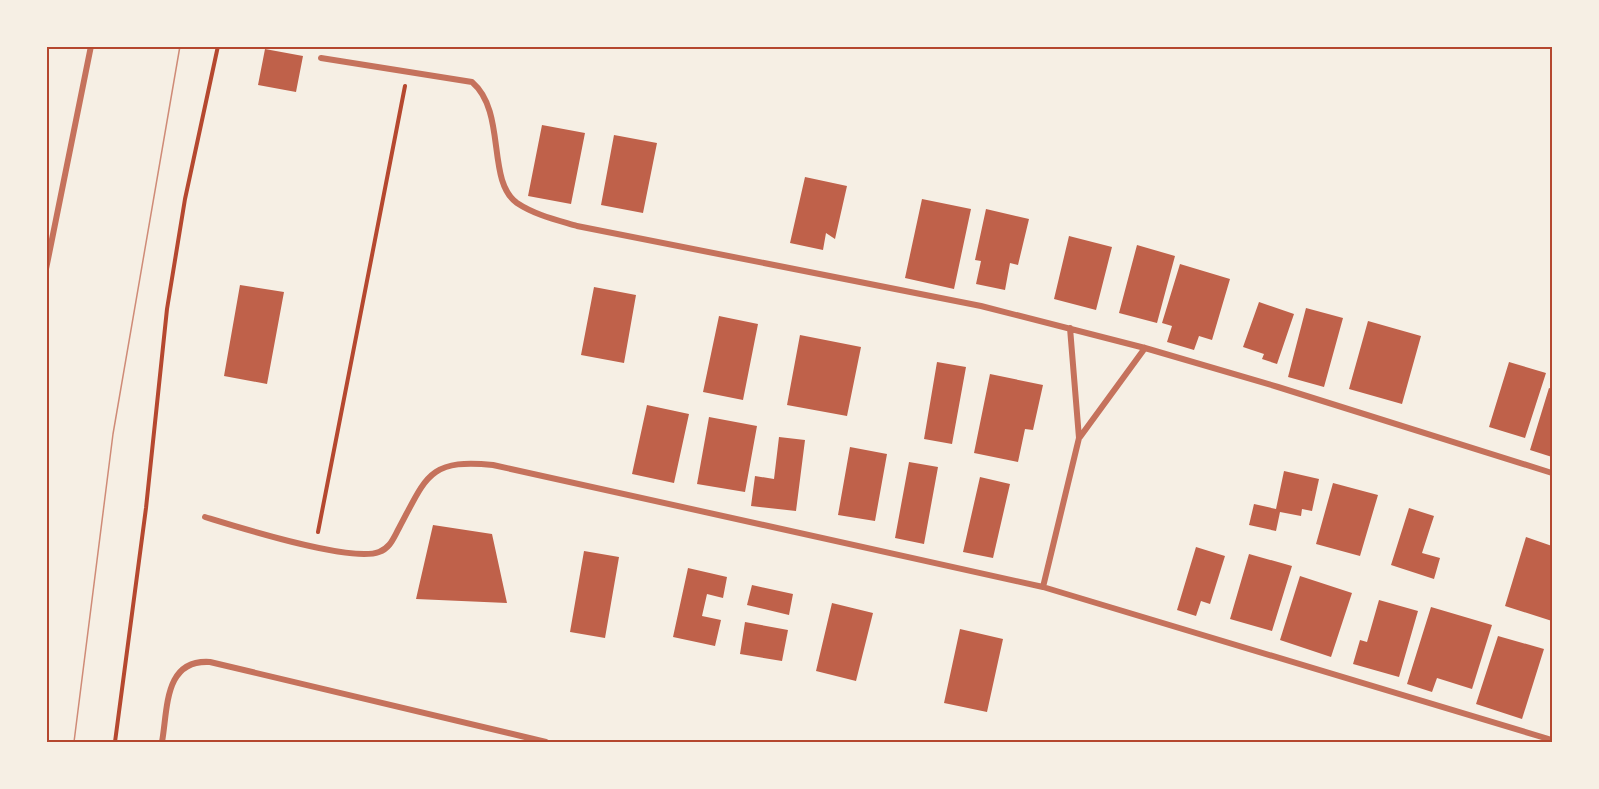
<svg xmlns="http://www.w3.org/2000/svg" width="1599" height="789" viewBox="0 0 1599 789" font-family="Ubuntu,sans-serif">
<rect width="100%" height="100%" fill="#f6efe4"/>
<path fill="#bf614a" d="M265,49l38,7 -7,36 -38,-7z
M542,125l43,8 -14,71 -43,-8z
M614,135l43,8 -14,70 -42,-8z
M805,177l42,9 -12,53 -9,-6 -3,17 -33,-7z
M922,199l49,10 -17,80 -49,-11z
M986,209l43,10 -11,46 -8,-2 -5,27 -29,-6 5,-23 -6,-1z
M1069,236l43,11 -16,63 -42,-11z
M1137,245l38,11 -18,67 -38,-10z
M1180,264l50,15 -18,61 -13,-4 -5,14 -27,-8 5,-16 -10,-3z
M240,285l44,7 -17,92 -43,-8z
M594,287l42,8 -12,68 -43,-8z
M1259,302l35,12 -17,50 -15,-5 2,-5 -21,-7z
M1306,308l37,10 -19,69 -36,-10z
M719,316l39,8 -15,76 -40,-8z
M1368,321l53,15 -19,68 -53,-15z
M800,335l61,12 -14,69 -60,-11z
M937,362l29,5 -14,77 -28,-5z
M1509,362l37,11 -21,65 -36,-11z
M990,374l53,11 -10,45 -8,-1 -7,33 -44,-9z
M1549,388l3,1v68l-22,-7z
M647,405l42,9 -15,69 -42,-9z
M709,417l48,9 -12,66 -48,-8z
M779,437l26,3 -9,71 -45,-5 4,-30 19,3z
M850,447l37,7 -12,67 -37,-6z
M909,462l29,5 -14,77 -29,-6z
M1284,471l35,8 -7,32 -10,-2 -1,7 -21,-4 -4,19 -27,-6 5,-21 22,5z
M980,477l30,7 -17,74 -30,-6z
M1333,483l45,12 -18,61 -44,-12z
M1409,508l25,8 -12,37 18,5 -6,21 -43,-14z
M433,525l59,9 15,69 -91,-4z
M1526,537l26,9v75l-47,-15z
M1196,547l29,9 -15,48 -9,-3 -5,15 -19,-6z
M584,551l35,6 -14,81 -35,-6z
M1249,554l43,12 -20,65 -42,-12z
M688,568l39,9 -4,21 -16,-4 -5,22 19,4 -6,26 -42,-9z
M1300,576l52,17 -21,64 -51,-17z
M752,585l41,9 -4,21 -42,-10z
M1379,600l39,11 -19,66 -46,-13 7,-24 7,2z
M832,603l41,10 -17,68 -40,-10z
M1431,607l61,18 -20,64 -35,-11 -5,14 -25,-8z
M745,622l43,8 -6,31 -42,-7z
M960,629l43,10 -16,73 -43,-9z
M1498,636l46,13 -22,70 -46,-15z"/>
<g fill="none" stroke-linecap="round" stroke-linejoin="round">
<path stroke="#b5482f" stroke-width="4" d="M318,532l87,-446
M115,742l31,-234 21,-199 18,-110 33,-153"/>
<path stroke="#c5725c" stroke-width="6" d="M321,58l151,24c35,30 14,99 45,121 18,12 40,17 60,23l404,80 164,42 133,39 274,86
M46,269l45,-223
M1080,437l65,-89
M205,517c33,10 146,46 174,35 11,-4 14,-13 20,-24 27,-50 29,-70 94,-63l550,122 509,153
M1043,587l36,-149 -9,-110
M162,742c6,-34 2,-83 48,-80l336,80"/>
<path stroke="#cf8b77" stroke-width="1.5" d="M74,742l39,-308 67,-388"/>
</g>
<rect width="1599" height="789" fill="none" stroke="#f6efe4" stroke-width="96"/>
<rect x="48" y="48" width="1503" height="693" fill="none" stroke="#b5482f" stroke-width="2"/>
</svg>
